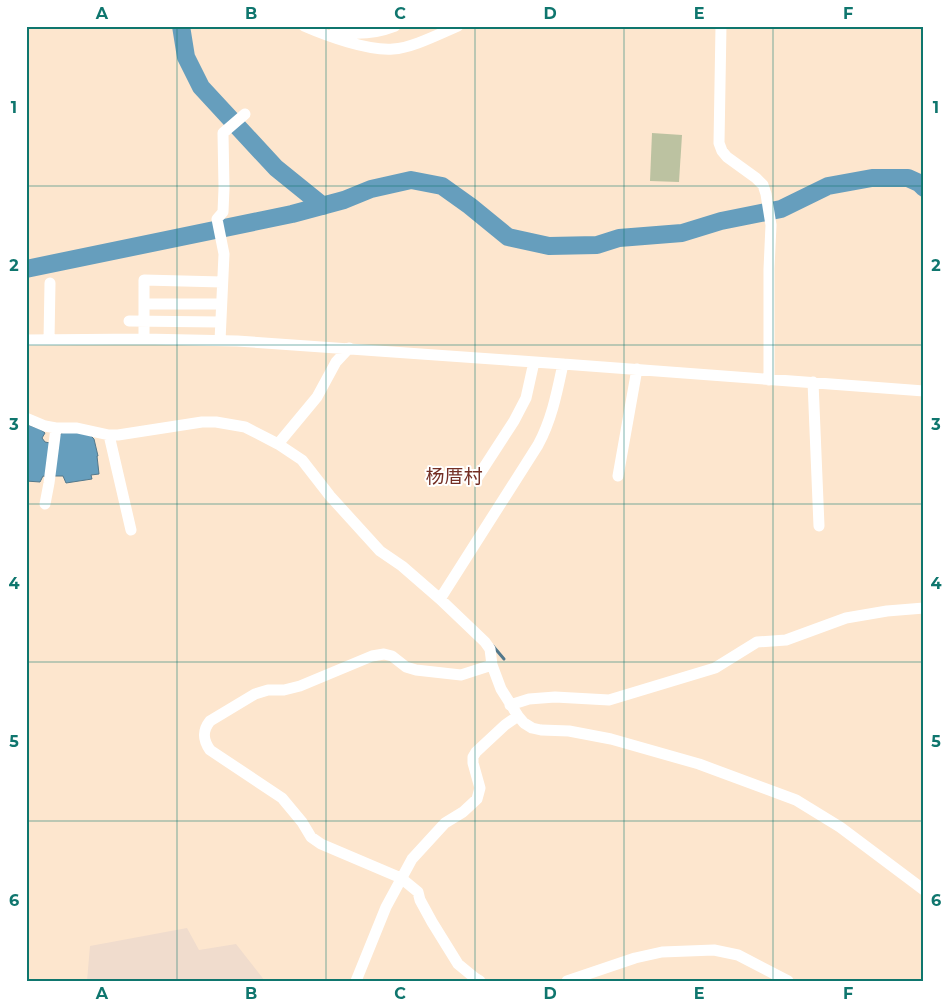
<svg xmlns="http://www.w3.org/2000/svg" width="950" height="1007" viewBox="0 0 950 1007" font-family="Montserrat,'Noto Sans SC',sans-serif">
<rect width="100%" height="100%" fill="#fde6ce"/>
<path fill="#f0dccd" d="M187,928l12,22 37,-6 29,37h-178l3,-35z"/>
<path fill="#bcc2a1" d="M652,133l30,2 -3,47 -29,-1z"/>
<path fill="#669ebd" stroke="#53788b" d="M26,424l14,5 5,4 -3,5 3,4 5,1 16,-13 23,4 5,5 4,17h-1l2,18 -8,1 1,4 -26,4 -3,-7h-8l-3,2 -9,-2 -3,6 -14,-1z"/>
<g fill="none" stroke-linecap="round" stroke-linejoin="round">
<path stroke="#53788b" stroke-width="3" d="M493,646l11,13"/>
<path stroke="#669ebd" stroke-width="18" d="M181,26l5,31 15,30 75,81 47,38
M26,269l266,-55 52,-14 27,-11 40,-9 31,6 28,20 38,31 41,9 48,-1 22,-7 63,-5 39,-12 60,-12 47,-23 44,-8h36l11,5 5,5"/>
<path stroke="#fff" stroke-width="11" d="M304,26c23,10 64,25 89,23 19,-1 46,-15 65,-23
M721,26l-2,117 3,8 5,6 29,21 7,7 3,9 5,31 -2,44v111
M335,31c20,4 42,2 60,-5
M144,304h77
M129,321l91,1
M144,339v-59l78,2
M26,340l118,-1 93,2 326,23 361,27
M49,340l1,-57
M220,341l4,-87 -7,-35 6,-7 1,-24 -1,-55 22,-19
M813,382l6,144
M26,418l19,8 11,2h21l32,7h9l84,-13h14l29,5 33,17 24,16 28,36 50,55 22,15 38,33 45,43 5,7 2,16 9,24 17,27
M109,435l22,95
M278,444l39,-47 19,-35 13,-14
M618,476l19,-107
M477,478l37,-57 12,-23 8,-36
M45,504l4,-21 7,-55
M440,599l98,-154c14,-26 19,-53 25,-81
M510,705l19,-6 26,-2 54,3 106,-32 42,-26 29,-2 60,-22 41,-7 37,-3
M356,981l30,-74 26,-48 33,-36 18,-11 14,-13 3,-11 -7,-25v-6l3,-5 29,-27 13,-9 6,7 8,5 9,2 28,1 42,8 88,25 97,36 44,27 84,63
M480,981l-5,-3 -17,-14 -26,-42 -12,-22 -2,-8 -17,-14 -80,-34 -10,-7 -9,-15 -20,-24 -72,-48c-7,-10 -8,-19 0,-29l45,-27 13,-4h16l16,-4 72,-30 12,-2 8,2 14,11 10,3 45,5 31,-10
M567,981l68,-23 27,-6 52,-2 24,5 50,26"/>
</g>
<path fill="none" stroke="#0f766e" stroke-width="1" stroke-opacity="0.55" d="M177,26v955M326,26v955M475,26v955M624,26v955M773,26v955M26,186h898M26,345h898M26,504h898M26,662h898M26,821h898"/>
<g text-anchor="middle" stroke-width="4" stroke-linejoin="round" paint-order="stroke">
<g font-size="19" fill="#732e24" stroke="#fff">
<text x="454" y="483">杨厝村</text>
</g>
</g>
<rect width="950" height="1007" fill="none" stroke="#ffffff" stroke-width="55"/>
<rect x="28" y="28" width="894" height="952" fill="none" stroke="#0f766e" stroke-width="2"/>
<g font-size="16" text-anchor="middle" font-weight="bold" fill="#0f766e">
<text x="102" y="19">A</text>
<text x="251" y="19">B</text>
<text x="400" y="19">C</text>
<text x="550" y="19">D</text>
<text x="699" y="19">E</text>
<text x="848" y="19">F</text>
<text x="14" y="113">1</text>
<text x="936" y="113">1</text>
<text x="14" y="271">2</text>
<text x="936" y="271">2</text>
<text x="14" y="430">3</text>
<text x="936" y="430">3</text>
<text x="14" y="589">4</text>
<text x="936" y="589">4</text>
<text x="14" y="747">5</text>
<text x="936" y="747">5</text>
<text x="14" y="906">6</text>
<text x="936" y="906">6</text>
<text x="102" y="999">A</text>
<text x="251" y="999">B</text>
<text x="400" y="999">C</text>
<text x="550" y="999">D</text>
<text x="699" y="999">E</text>
<text x="848" y="999">F</text>
</g>
</svg>
